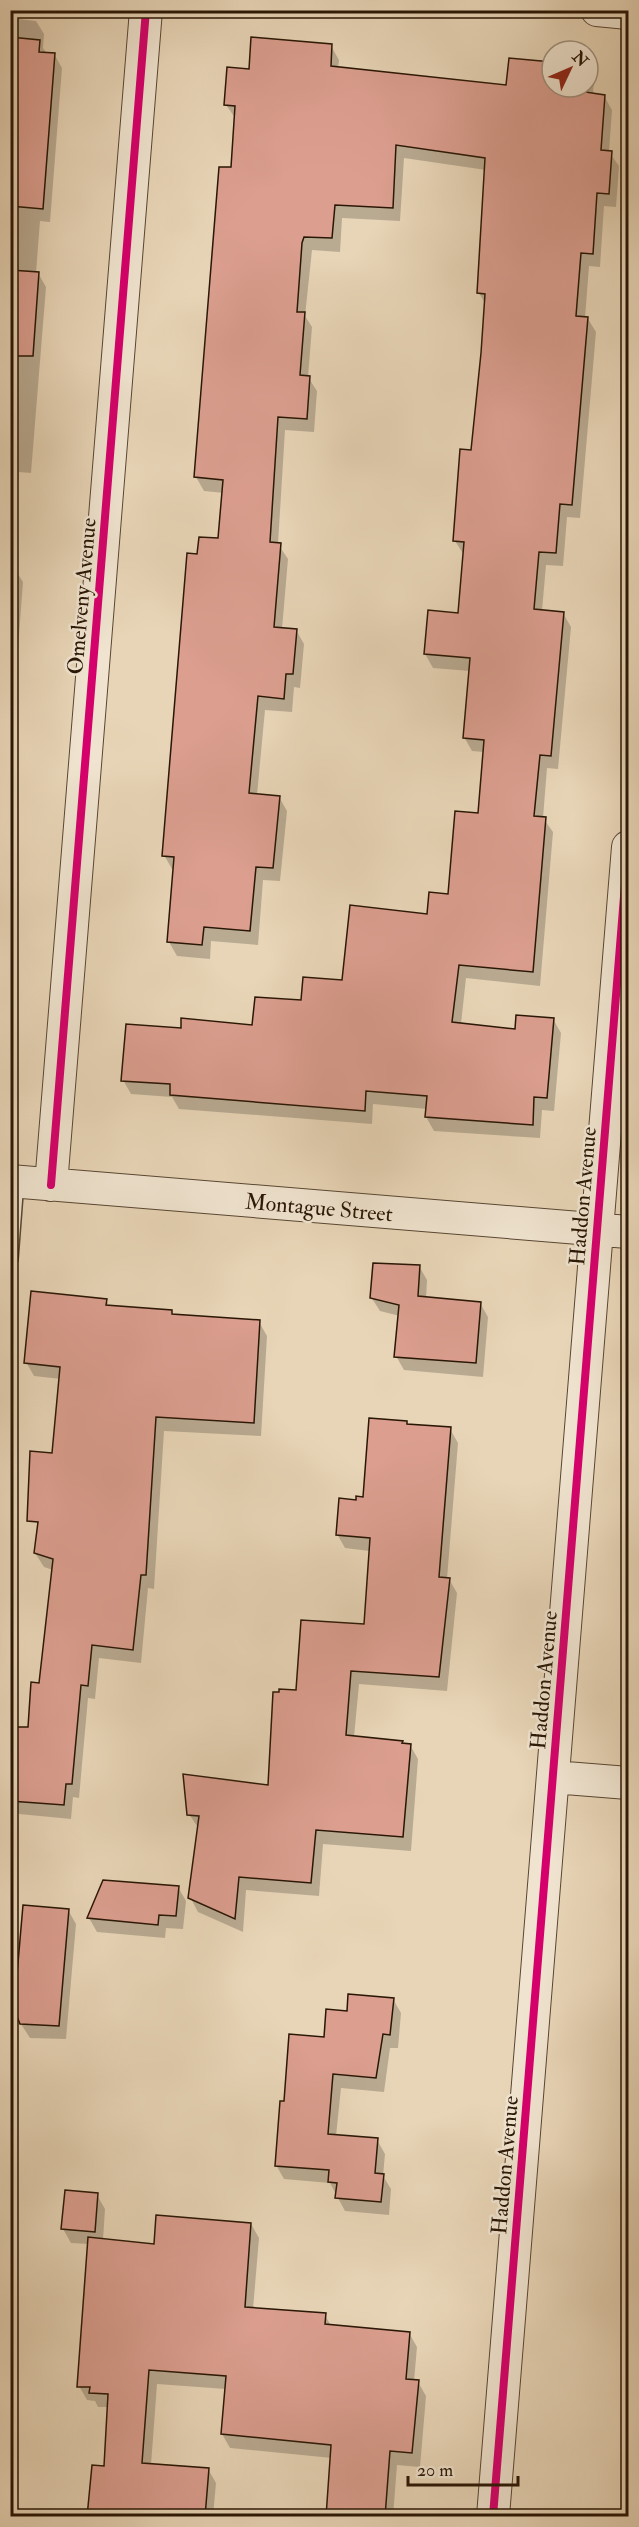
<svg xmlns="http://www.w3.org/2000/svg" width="639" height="2527" viewBox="0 0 639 2527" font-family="'IM FELL Double Pica',serif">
<rect width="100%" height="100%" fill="#e8d5b7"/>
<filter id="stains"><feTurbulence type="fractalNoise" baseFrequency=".00333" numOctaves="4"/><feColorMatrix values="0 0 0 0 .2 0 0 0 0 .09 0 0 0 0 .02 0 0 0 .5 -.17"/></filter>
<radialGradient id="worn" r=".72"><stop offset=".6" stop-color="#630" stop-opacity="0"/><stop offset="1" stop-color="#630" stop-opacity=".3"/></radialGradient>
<path fill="#0003" d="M10,18l26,3 8,13 -1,14 4,6h7l8,14 -12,154 -10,-1 -4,52h2l8,14 -15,186 -12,-1 -4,49h-5z
M331,46l8,14 -1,9 170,18 44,-24v24h36v-18l6,11 -1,14 11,2 8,14 -3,42 10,14 -3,41 -12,-1 -4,61 -11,-1 -4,52 3,1 8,13 -16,186 -13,-1 -4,49 -17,-1 -4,46 21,2 8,14 -13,142 -11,-1 -4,50 10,14 -13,154 -74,-8 -5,46 55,6 37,-11 8,14 -7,78 -12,-1 -2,28 -106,-7 -8,-14 1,-8 -54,-5 -1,20 -193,-15 -7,-12 -41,-3 -8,-14 59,-50 72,-4 90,-45 84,-65 22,-21 29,-81 5,-62 -12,-1 -8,-14 6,-66 -37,-3 -8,-14 34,-39 5,-60 -9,-14 17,-90 14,-146 -7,-12 7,-123 -82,-12 -4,63 -58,-3 -2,34 -28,-2 -7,66 7,11 -4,50 9,14 -3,41 -29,-2 -7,114 10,15 -6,70 14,1 8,14 -4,44 -6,-1 -2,25 -27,-2 -8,85 22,2 8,14 -7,70 -17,-1 -5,65 -47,-4 -1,18 -33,-3 -8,-14 6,-72 -3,-1 -8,-14 35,-299 21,-16 4,-47 -20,-2 -8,-14 36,-308 4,-50 -10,-14 24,-34z
M10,567l4,1 9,14 -8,107h-2l-3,25z
M10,898l3,5 -3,31z
M10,978l4,6 -4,35z
M419,1266l8,14 -1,19 54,4 8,14 -5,60 -79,-7 -8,-14 4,-40 -20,-5 -9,-14z
M106,1300l4,7 61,4 3,5 85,6 8,14 -6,100 -97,-5 -10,158 -6,-1 -7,75 -42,-5 -4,41 -7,-1 -9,100 -6,-1 -2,22 -52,-5 -8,-14 -1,-72h19l11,-43 13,-115 -9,-3 -9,-14 18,-98 8,-76 -27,-3 -8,-14z
M406,1422l2,4 42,3 8,14 -11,136h2l8,14 -10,98 -88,-7 -5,53 48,5 1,3h7l8,14 -7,92 -88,-7 -4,52 -73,-6 -3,42 -45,-20 -8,-15 9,-68 -10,-15 80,-28 28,-95 68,-65 5,-75 -25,-3 -8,-14 20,-33 7,-2z
M178,1887l8,14 -3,28 -17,-1 -1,10 -68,-6 -8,-14z
M68,1910l8,14 -10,115 -36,-1 -9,-14z
M393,1999l8,14 -3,35h-8l-6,44 -43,-4 -5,48 41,4 8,14 -2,22 8,13 -2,26 -44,-4 -15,-28 -46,-4 -8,-14 9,-62 40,-64 23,-27z
M97,2195l8,14 -2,31 52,6 96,-22 8,14 -6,71 72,6 6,11 78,7 8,14 -3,34 4,1 8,14 -6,71 -23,-2 -4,51h-66l5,-58 -102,-10 -8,-14 4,-45 -69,-5 -6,81 57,4 8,14 -3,33h-143v-2l19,2 16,-48 4,-61h-11l-3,-6 -8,-1 -8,-14 10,-142 -18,-1 -8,-14z"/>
<path fill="#db9e8f" stroke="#291605" stroke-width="1.5" d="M10,37l30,3 -1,12 16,1 -12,156 -33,-3z
M251,37l81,7 -1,22 175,19 3,-27 43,4v25h34l-1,5 20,3 -4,55 11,1 -3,43 -12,-1 -4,61 -12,-1 -5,63 12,1 -16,188 -12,-1 -4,49 -17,-1 -5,57 30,3 -13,144 -11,-1 -6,61 12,1 -13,155 -74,-7 -7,57 63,7 1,-14 38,3 -7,80 -13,-1 -1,28 -108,-8 2,-21 -61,-5 -1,20 -195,-16v-11l-49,-3 5,-57 55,4v-10l71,7 3,-28 46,3 2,-23 39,3 8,-75 77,9 2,-22 19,2 7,-83 23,2 6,-73 -21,-2 7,-80 -46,-4 4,-44 30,3 6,-71 -11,-1 7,-92 11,1 10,-97 4,-59 -8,-1 8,-135 -89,-13 -3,63 -58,-3 -3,33 -28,-1 -2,6 -5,69h8l-5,63 10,1 -3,43 -29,-2 -8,125 11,1 -7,84 23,2 -4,45h-7l-2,25 -26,-3 -9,97 31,3 -7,72 -17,-1 -6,64 -46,-4 -2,18 -35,-3 7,-85 -12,-1 25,-303 10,1 2,-17 19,1 5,-58 -29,-3 25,-310h12l4,-61 -11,-1 3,-38 22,2z
M10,270l29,2 -6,84h-23z
M373,1263l47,2 -2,31 63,6 -5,61 -82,-6 5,-52 -29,-7z
M31,1291l76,8 -1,6 66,5v4l88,6 -6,103 -98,-6 -10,158h-5l-8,75 -41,-5 -4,41 -7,-1 -9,99h-6l-2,21 -54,-4 3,-38h-3v-36h18l3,-45 8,1 14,-124 -19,-6 4,-31 -11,-1 3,-70 22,2 8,-86 -36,-4z
M369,1418l38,3v3l44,3 -12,150 11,1 -11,99 -88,-6 -5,64 57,6 -1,2 9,1 -8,93 -87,-7 -5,53 -72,-6 -4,42 -47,-21 11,-82 -12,-1 -4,-41 85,11 5,-93h6v-3l17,1 5,-70 63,4 6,-86 -34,-3 3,-37 17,2v-4l7,1z
M103,1880l76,6 -3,30 -17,-1 -1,10 -71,-7z
M23,1905l46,4 -10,117 -39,-2 -6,-15z
M348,1994l46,4 -4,37 -7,-1 -7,44 -43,-4 -5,60 50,4 -3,35 9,1 -3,28 -46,-4 2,-15 -9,-1 1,-12 -54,-4 5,-65h4l5,-67 35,3 2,-28 21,2z
M65,2190l33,3 -3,39 -34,-3z
M156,2215l95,8 -6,84 81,6 -1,11 85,8 -4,47 13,1 -7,73 -22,-2 -5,66h-59l5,-72 -110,-11 5,-58 -77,-6 -7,93 67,5 -4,49h-118l5,-52 12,1 4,-72 -19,-1 1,-6h-13l11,-150 66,7z"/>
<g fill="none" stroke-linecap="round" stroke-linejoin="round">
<defs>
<path id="service" d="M10,1259l6,-78"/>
<path id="minor" d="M597,10l31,3
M10,1181l618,51
M51,1185l95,-1175
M553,1777l75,6
M493,2516l135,-1669"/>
</defs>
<use href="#service" stroke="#594632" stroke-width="18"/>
<use href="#minor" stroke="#594632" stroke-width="34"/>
<use href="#service" stroke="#f0e4d0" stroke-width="15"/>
<use href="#minor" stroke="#f0e4d0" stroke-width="32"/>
<defs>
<path id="cycleway" d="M51,1185l95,-1175
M493,2516l135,-1669"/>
</defs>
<use href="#cycleway" stroke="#f0e4d0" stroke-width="11"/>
<use href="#cycleway" stroke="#d6006c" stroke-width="8"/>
</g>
<g text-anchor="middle" stroke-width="5" stroke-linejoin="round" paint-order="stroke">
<g font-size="22" fill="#291605" stroke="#f0e4d0">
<text transform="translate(81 596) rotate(-85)" y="8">Omelveny Avenue</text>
<text transform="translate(582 1196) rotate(-85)" y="8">Haddon Avenue</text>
<text transform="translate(319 1207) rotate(5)" y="8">Montague Street</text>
<text transform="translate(543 1680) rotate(-85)" y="8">Haddon Avenue</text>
<text transform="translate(504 2165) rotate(-85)" y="8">Haddon Avenue</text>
</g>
</g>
<rect width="639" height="2527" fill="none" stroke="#e8d5b7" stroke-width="36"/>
<rect x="12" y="12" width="615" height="2503" fill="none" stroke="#291605" stroke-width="3"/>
<rect x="18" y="18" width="603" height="2491" fill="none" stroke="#291605" stroke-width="1.5"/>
<g transform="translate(570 69) rotate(46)"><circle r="28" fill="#f0e4d0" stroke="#a0927f" stroke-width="1.5"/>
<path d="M0-4.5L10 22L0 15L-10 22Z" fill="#8f2418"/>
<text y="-9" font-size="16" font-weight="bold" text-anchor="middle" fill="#291605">N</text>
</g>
<path d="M408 2476v9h110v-9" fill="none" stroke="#291605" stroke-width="3"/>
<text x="417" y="2476" font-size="18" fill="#291605" stroke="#f0e4d0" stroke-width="4.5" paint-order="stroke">20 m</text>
<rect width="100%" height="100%" filter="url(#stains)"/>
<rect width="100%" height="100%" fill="url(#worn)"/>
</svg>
